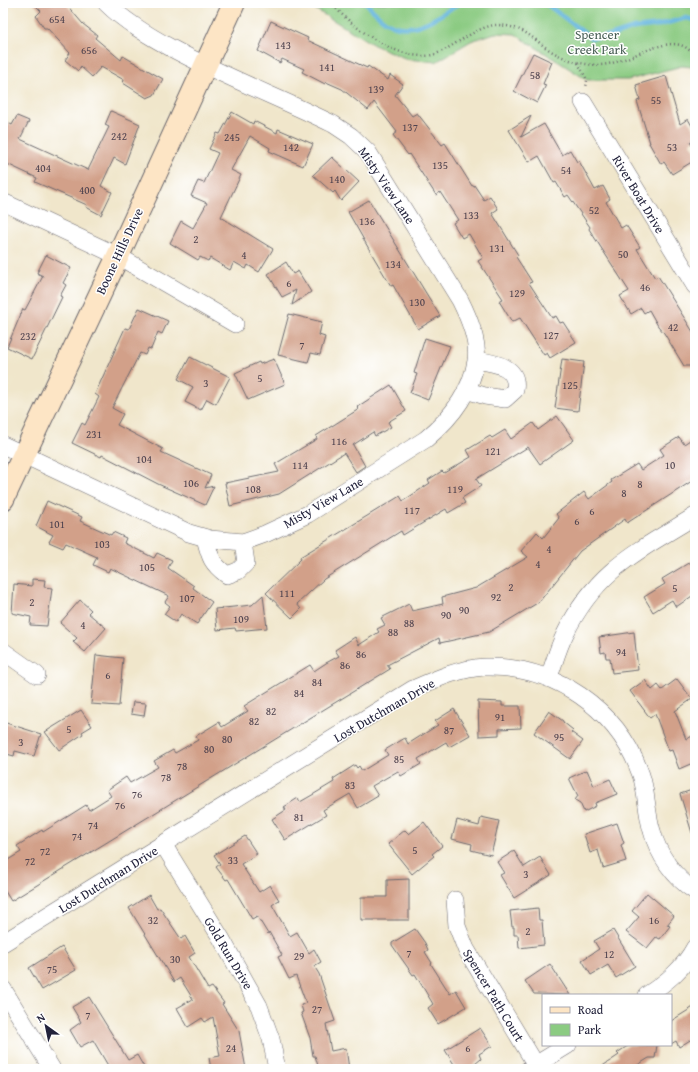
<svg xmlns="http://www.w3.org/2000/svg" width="698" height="1072" viewBox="0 0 698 1072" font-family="'Gentium Book Plus',serif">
<rect width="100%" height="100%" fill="#fff"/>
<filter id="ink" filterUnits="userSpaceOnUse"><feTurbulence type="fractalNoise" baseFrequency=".025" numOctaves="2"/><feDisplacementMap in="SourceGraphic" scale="8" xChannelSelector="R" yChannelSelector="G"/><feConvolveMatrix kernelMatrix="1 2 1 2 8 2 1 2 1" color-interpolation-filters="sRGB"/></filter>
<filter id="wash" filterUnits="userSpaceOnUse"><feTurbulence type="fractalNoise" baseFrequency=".012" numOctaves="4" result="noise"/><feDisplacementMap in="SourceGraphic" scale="16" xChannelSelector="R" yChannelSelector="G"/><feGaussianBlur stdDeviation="0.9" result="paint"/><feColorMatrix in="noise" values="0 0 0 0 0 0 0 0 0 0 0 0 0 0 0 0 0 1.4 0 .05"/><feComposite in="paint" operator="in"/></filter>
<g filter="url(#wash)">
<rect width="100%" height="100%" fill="#f0e6cb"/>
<path fill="#8bcb82" stroke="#56765e" d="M305,3h390v72l-3,-8 -10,-1 -54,14h-41l-72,-46 -20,-1 -24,8 -35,21 -29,-3 -33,-14z"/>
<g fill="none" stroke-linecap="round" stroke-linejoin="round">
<path stroke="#61b4dd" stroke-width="4.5" d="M367,3c3,6 9,10 13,14 25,24 56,2 79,-14
M545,3l46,35 19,-2 24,-8 26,-3 26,-7 9,2"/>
</g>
<g id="blocks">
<path fill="#d2a089" d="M33,3h32l18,21 14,11 -2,3 26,22 2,-4 40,23 -9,16 -7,3 -24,-15 1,-3 -23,-13 -9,10 -11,-10 -3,4 -13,-11 5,-7 -23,-25h-3l-8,-12 5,-5z
M271,21l37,17 -1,2 60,28 1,-2 20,14 2,-5 13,9 -8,11 17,21 5,-3 25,32 3,-2 27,43 2,-1 10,15 6,-4 8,13 -6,4 26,42 -2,2 16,25 -3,1 23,35 4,-2 4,7 3,-1 13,20 -26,16 -3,-5 -3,2 -24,-37 -8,4 -13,-21 4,-2 -25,-38 5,-3 -14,-24 -7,4 -9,-15 5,-3 -18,-28 -4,3 -27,-41 -1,1 -15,-20 4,-3 -23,-30 -6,8 -26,-21 -16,-7 -1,2 -23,-12 2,-3 -22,-10 -2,4 -22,-12z
M533,53l19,9 -9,22 3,1 -9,18 -23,-12z
M666,76l14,48 8,-5 7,12v8l-5,3 5,8v10l-23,14 -8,-12 -3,2 -12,-21h1l-13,-42 3,-1 -4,-15z
M111,111l29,13 -15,40 -11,-6 -13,28 11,6 -11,23 -15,-8 1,-2 -52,-23 2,-4 -34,-16v-42l9,5 5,-9 12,5 -9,18 68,31 21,-43 -4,-2z
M232,112l21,12 1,-3 23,12 1,-4 35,15 -10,22 -34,-15 1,-3 -20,-12 -19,34 10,5 -20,42 52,32 -14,23 -11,-7 -2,4 -12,-7 -4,8 -20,-12 -2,3 -8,-4 -2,3 -28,-17 11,-22 12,7 14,-25 -16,-7 7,-15 6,2 14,-30 -9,-4 8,-16 3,1z
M531,116l-10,21 23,-13 18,31 8,-5 7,12 2,-1 16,29 8,-4 7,13 -4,3 15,26 5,-3 14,22 -3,2 18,29 3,-2 37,59v31h-11l-20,-33 -6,-7 -9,-16 -5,3 -3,-5 -10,6 -11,-18 9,-5 -40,-62 1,-2 -22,-32 -3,2 -9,-15 -2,1 -15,-27 -10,6 -20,-32z
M332,157l27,25 -18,19 -6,-10 -2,2 -20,-18z
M369,200l71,116 -22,13 -25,-44 -2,1 -18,-30 -25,-44z
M46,255l25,13 -8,15 3,2 -6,11 2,1 -30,62 -25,-12 16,-38 2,1 18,-34 -6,-3z
M286,262l7,12 5,-3 13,21 -19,13 4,-15 -14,7 -14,-23z
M139,308l29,13 -6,13 -4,-2 -7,17 -3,-1 -3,7 -5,-2 -17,33 -11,22 11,6 -6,11 46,24 -2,3 50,23 -6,13 9,-2 -9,19 -47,-21 -56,-29 -1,2 -29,-14 10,-20 3,2 14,-28 -4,-3 30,-66 4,1z
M289,314l33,8 -3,13 6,2 -5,18 -9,-2 -3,9 -30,-7z
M425,338l25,8 -22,54 -18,-7 7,-19 -3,-1z
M190,357l40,20 -14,27 -9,-5 -6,11 -16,-8 8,-15 -15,-8z
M274,359l11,25 -37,16 -13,-27 24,-11 1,2z
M562,359l22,3 -6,49 -23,-3z
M391,385l15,26 -18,11 3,5 -16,9 -2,-4 -20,13 12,21 -9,6 -12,-19 -65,41 -49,12 -5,-23 54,-11 -4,-8 42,-25 -1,-3 43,-27 -2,-2z
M557,416l17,24 -34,24 -12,-17 -52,32 5,7 -19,12 3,5 -17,10 -2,-4 -43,26 -2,-4 -77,48 -27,25 4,5 -9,9 -26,-25 35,-34 -1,-2 100,-61 3,5 27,-18 -2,-3 14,-9 2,2 27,-16 -4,-7 23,-14 2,2 13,-8 6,9 22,-16 5,7z
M679,437l5,7 6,-4 5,7v32l-68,44 -2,-4 -45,32 -41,51 -50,30 -49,11 -1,-5 -52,27 3,4 -379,232 -8,-13v-25l18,-11 -4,-6 25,-16 1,2 43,-27 3,5 22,-14 -4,-6 19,-13 4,6 28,-16 -4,-6 19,-11 2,3 23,-13 -2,-4 23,-14 3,5 26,-16 -4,-5 66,-41 4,6 12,-8 13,-7 -4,-6 20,-13 4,8 20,-13 -2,-3 8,-4 -4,-7 28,-14 3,7 31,-7 -1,-7 34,-9 52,-31 -7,-6 16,-19 6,6 16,-20 -3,-4 28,-22 5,7 23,-17 -1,-2 26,-16 4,6 23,-15 -4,-6z
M47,501l35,16 -2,4 31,14 2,-3 13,6 -2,5 30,15 3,-5 15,7 -4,8 26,18 -1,2 19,14 -15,22 -16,-10 -5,8 -12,-8 6,-8 -5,-4 4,-6 -59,-28 -2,4 -15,-7 4,-8 -31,-14 -3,5 -14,-6 4,-7 -17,-9z
M695,559v35l-19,13 -4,-7 -19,12 -9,-15 21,-13 -3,-5z
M32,579l13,1 -1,7 8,1 -5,38 -17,-1 1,-8 -19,-4 2,-29 18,2z
M263,595l4,33 -31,3 -1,-3 -18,2 -2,-21 37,-4z
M80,600l11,10 -3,3 18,15 -21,24 -12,-10 4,-4 -17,-15z
M634,632l4,38 -26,3 -2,-15h-4l-1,-6 -4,1 -2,-16z
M96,655l27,3 -4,48 -28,-2z
M677,679l15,20 -17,12 11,28 9,-4v27l-16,7 -7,-19 -3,1 -14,-37 -5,4 -20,-27 15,-11 7,10 6,-5 4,5z
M478,701l24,1v4h18l1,22 -22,1v6l-20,1z
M133,702l13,1 -2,13 -13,-2z
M454,709l16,26 -21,12 -3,-5 -28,17 3,5 -20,12 -3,-5 -26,15 6,10 -20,12 -8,-14 -27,16 3,5 -41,25 -13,-21 14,-9 -2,-3 14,-9 2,4 14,-8 20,-12 -1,-3 22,-14 2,3 2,-2 3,5 26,-16 -3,-5 20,-12 3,6 30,-19 -3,-4z
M81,710l11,16 -10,6 1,2 -24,16 -14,-18z
M549,711l14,10v1l10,8 -2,2 12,9 -13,18 -36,-26z
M3,722l38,12 -7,22 -19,-5 -1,5 -11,-3z
M587,770l7,16 16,-7 7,15 -22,9 1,3 -12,6 -4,-9 -5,-3 3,-4 -9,-18z
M695,789v43l-3,1 -12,-39z
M481,817l18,4 -8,34 -20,-5 1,-6 -20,-5 5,-19 22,6z
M424,822l18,24 -10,8 2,2 -22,18 -24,-30 17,-14 4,4z
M617,823l7,20 -3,2 5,16 -23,7 -5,-18 -8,3 -6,-19z
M245,836l12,18 -16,10 18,28 11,-7 9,15 -7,5 18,31 7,-4 12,21 5,-4 7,13 -7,4 5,8 16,47 -9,3 5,27 15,-3 3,21h-30l-4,-13h-2l-3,-18 -9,-25 2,-1 -2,-7 5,-2 -10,-27 -7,3 -11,-22 4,-2 -13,-23 -1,2 -11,-18 -5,3 -24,-40 -2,1 -10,-13 4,-3 -6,-9z
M514,851l10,16 16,-10 11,18 -37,23 -14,-23 4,-2 -7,-11z
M409,879v41h-48v-23h26v-17z
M647,893l27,23 -7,9 3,1 -10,13 -4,-2 -9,11 -21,-16 13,-15 -7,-6z
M149,895l8,14 3,-1 21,31 4,-3 10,17 -6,4 19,32 4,-2 12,16 -2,1 17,27 7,38h-35l-2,-11 11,-2 -7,-39 -8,5 -3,-4 -14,9 -11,-19 16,-9 -13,-21 -6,4 -45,-74z
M538,908l1,12h3l2,25 -25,3 -1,-13h-4v-8h-2l-2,-16z
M415,929l10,14 3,7 -3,2 7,11 -1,1 19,30 6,-4 10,17 -28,17 -10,-16 5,-4 -18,-30 -2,1 -21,-30v-2z
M613,930l22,36 -19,12 -8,-13 -17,10 -9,-15 17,-11 -5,-8z
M62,947l14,23 -34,20 -13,-22z
M550,964l20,31 -36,-1 -9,-13z
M89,997l39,63 9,-5 8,14h-35l-17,-29 -13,7 -10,-17 11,-8 -9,-15z
M695,1006v31l-16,10 -3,-6 -5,3v-23z
M480,1028l12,18 -13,8 2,5 -6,5 -9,5h-9l-12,-19z
M629,1045h28l-2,13h-6l-18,11h-33l21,-14 -2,-2z"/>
</g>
</g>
<g filter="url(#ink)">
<use href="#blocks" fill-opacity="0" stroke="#6a676d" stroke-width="1"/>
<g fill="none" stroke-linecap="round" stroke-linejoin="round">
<defs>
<path id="street" d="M583,102l112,184
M3,202l115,54 117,68
M466,390l19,6 20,3 10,-9c4,-24 -20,-27 -39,-30
M3,445l186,88 21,6 33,3 22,-8 43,-20 118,-75c24,-20 45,-46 50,-78 3,-19 -8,-45 -16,-61l-92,-148 -17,-16 -18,-12c-53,-26 -108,-47 -160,-75 -24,-13 -48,-27 -67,-46
M205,538c5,19 6,25 22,37l11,-4 8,-8 -3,-21
M3,651l34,24
M549,677c5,-14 9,-29 16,-43 31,-64 72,-82 130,-118
M163,844l58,94 38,68 12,33 6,30
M455,900l2,26 9,23 70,116
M3,943l410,-254c23,-10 47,-21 72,-22 69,-2 133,42 156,108 6,18 5,37 11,56 6,23 22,47 43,60
M3,989l49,80
M647,995c20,-13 37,-27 48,-48
M529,1069l39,-24"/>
<path id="secondary" d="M3,499l115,-243 116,-253"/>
</defs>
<use href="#street" stroke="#6a676d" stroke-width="18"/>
<use href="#secondary" stroke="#6a676d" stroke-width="24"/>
<path stroke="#6a676d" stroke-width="2.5" stroke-dasharray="1 3" stroke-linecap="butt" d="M331,3c21,24 67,59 101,52 5,-1 10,-4 14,-6 13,-7 37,-25 52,-24 27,2 32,12 53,26 15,9 31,14 48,14 31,0 78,-42 96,-7
M578,63l9,17 -1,8"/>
<use href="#street" stroke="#fff" stroke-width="17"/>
<use href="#secondary" stroke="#fde5c5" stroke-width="22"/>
</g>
</g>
<g text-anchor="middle" stroke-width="3" stroke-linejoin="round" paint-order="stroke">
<g font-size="11" fill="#4e424e">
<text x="57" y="23">654</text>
<text x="283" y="49">143</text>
<text x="89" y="54">656</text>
<text x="327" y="71">141</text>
<text x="535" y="79">58</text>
<text x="376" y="93">139</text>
<text x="656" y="104">55</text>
<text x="410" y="131">137</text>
<text x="119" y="140">242</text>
<text x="232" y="141">245</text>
<text x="291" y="151">142</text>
<text x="672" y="151">53</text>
<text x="440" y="169">135</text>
<text x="43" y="172">404</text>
<text x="566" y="174">54</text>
<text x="337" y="183">140</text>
<text x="87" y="194">400</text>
<text x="594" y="214">52</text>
<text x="471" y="219">133</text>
<text x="367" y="225">136</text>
<text x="196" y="243">2</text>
<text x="497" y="252">131</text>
<text x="623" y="258">50</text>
<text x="244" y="259">4</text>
<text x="393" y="268">134</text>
<text x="289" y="287">6</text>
<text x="645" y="291">46</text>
<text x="517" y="297">129</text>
<text x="417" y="306">130</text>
<text x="673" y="331">42</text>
<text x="551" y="339">127</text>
<text x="28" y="340">232</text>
<text x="302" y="349">7</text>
<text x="260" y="382">5</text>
<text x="206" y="387">3</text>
<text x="570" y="389">125</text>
<text x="94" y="438">231</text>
<text x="339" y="445">116</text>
<text x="493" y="455">121</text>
<text x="144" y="463">104</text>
<text x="300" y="469">114</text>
<text x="670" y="469">10</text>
<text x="191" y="487">106</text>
<text x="640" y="488">8</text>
<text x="253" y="493">108</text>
<text x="455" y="493">119</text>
<text x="624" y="497">8</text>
<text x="412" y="514">117</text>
<text x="592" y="515">6</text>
<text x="577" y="525">6</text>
<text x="57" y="528">101</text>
<text x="102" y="548">103</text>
<text x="549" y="553">4</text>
<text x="538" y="568">4</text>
<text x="147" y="571">105</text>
<text x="511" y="591">2</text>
<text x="675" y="592">5</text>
<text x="287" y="597">111</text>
<text x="496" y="601">92</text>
<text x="187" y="602">107</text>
<text x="32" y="606">2</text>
<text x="464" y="614">90</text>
<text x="446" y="619">90</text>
<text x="241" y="623">109</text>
<text x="409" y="627">88</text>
<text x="83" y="629">4</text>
<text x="393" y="636">88</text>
<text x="621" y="656">94</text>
<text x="361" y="658">86</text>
<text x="345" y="669">86</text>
<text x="108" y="679">6</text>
<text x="317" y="686">84</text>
<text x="299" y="697">84</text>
<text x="271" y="715">82</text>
<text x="500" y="721">91</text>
<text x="254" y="725">82</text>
<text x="69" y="733">5</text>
<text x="449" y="734">87</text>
<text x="559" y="741">95</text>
<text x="227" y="743">80</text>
<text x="21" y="746">3</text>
<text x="209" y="753">80</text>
<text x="399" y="763">85</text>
<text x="182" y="770">78</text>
<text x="166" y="781">78</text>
<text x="350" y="789">83</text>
<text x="137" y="798">76</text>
<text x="120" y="809">76</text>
<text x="299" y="821">81</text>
<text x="93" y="829">74</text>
<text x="77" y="840">74</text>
<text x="415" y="854">5</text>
<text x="45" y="855">72</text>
<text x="233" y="864">33</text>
<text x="30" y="865">72</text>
<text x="526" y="878">3</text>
<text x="153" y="924">32</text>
<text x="654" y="924">16</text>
<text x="528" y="935">2</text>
<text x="409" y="957">7</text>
<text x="609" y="958">12</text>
<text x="299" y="960">29</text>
<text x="175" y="963">30</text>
<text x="52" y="973">75</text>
<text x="317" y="1013">27</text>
<text x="88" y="1019">7</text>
<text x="231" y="1052">24</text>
<text x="468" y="1052">6</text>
</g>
<g font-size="13" fill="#475d54" stroke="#fff">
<text x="597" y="39">Spencer<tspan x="597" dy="15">Creek Park</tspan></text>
</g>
<g font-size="13" fill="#22223b" stroke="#fff">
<text transform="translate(387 185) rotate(56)" y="5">Misty View Lane</text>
<text transform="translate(639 194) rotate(59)" y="5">River Boat Drive</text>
<text transform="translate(119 251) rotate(-65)" y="5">Boone Hills Drive</text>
<text transform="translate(323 502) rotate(-30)" y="5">Misty View Lane</text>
<text transform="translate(384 710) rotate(-30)" y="5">Lost Dutchman Drive</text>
<text transform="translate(108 879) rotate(-32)" y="5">Lost Dutchman Drive</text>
<text transform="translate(229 953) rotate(59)" y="5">Gold Run Drive</text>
<text transform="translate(494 995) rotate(59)" y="5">Spencer Path Court</text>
</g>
</g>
<rect width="698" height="1072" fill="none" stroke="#fff" stroke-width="16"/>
<rect x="542" y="994" width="130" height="52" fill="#ffffff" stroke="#a7a7b1"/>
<rect x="550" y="1007" width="20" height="6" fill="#fde5c5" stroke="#a7a7b1"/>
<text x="578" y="1014" font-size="12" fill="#22223b">Road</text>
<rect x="550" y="1024" width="20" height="12" fill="#8bcb82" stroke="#a7a7b1"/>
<text x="578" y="1034" font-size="12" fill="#22223b">Park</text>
<g transform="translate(46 1026) rotate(327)" stroke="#ffffff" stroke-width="3" paint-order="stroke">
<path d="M0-3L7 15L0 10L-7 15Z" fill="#22223b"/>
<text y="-6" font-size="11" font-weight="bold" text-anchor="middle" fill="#22223b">N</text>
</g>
</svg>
